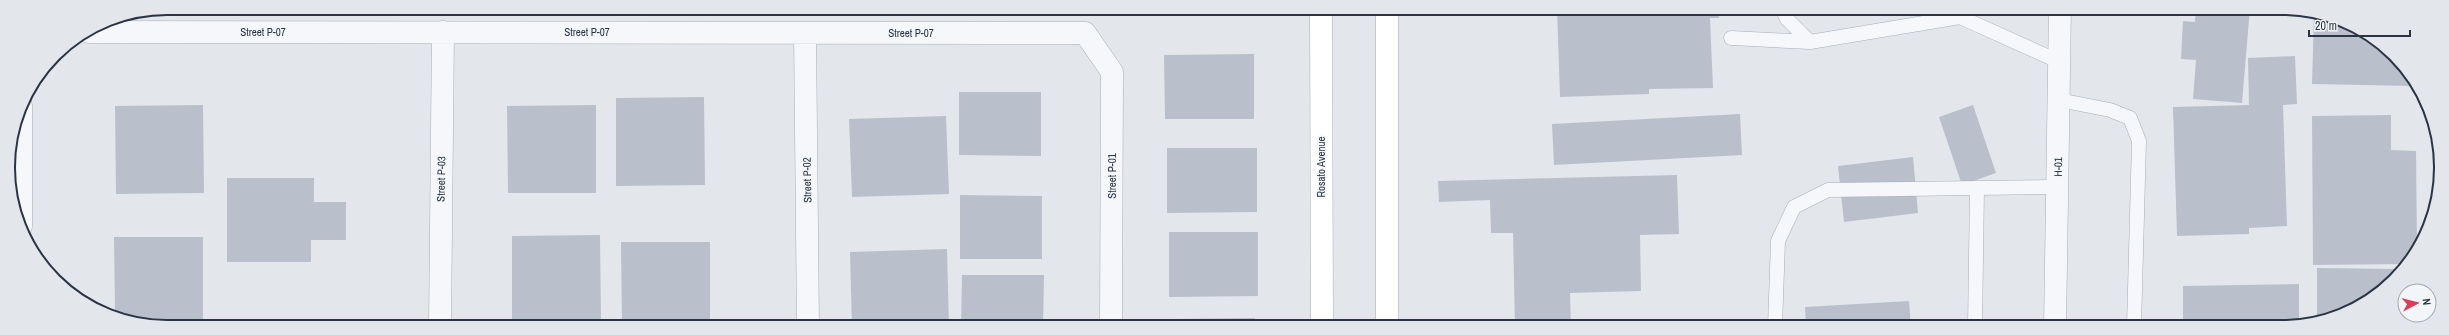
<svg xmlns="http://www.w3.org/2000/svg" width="2449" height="335" viewBox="0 0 2449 335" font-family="'Archivo Narrow',sans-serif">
<rect width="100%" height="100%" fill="#e3e7ec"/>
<path fill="#b9c0cb" d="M1557,8h161l1,10h-9l3,70 -64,1v5l-89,3z
M2196,8h54l-8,95 -49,-4 3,-39 -15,-1 2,-38 12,1z
M2314,14l38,11 50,38 11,23 -101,-2z
M1254,54v65h-89l-1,-64z
M2295,56l2,48 -14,1 4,121 -38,2v6l-72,2 -4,-129 76,-2 -1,-47z
M959,92h82v64l-82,-1z
M704,97l1,88 -89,1v-88z
M203,105l1,88 -88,1 -1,-88z
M596,105v88h-88l-1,-87z
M1973,105l23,68 -34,12 -23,-68z
M1740,114l2,41 -188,10 -2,-41z
M2391,115v35l25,1 1,98 -11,15 -93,1 -1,-149z
M946,116l3,78 -97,3 -3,-78z
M1167,148h90v64l-90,1z
M1913,157l5,56 -74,9 -6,-56z
M1677,175l2,59 -39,1 1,56 -71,2 1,34h-56l-2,-94h-22l-1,-33 -51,2 -1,-21z
M227,178h87v24h32v38h-35v22h-84z
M960,195l82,1v63h-82z
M1169,232h89v64l-89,1z
M600,235l1,87 -89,1v-87z
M114,237h89v87h-54l-34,-9z
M621,242h89v85h-88z
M947,249l2,78h-97l-2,-75z
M2317,268l85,1 -8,11 -51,35 -26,6z
M962,275h82l-1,52h-82z
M2299,284v41l-148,2v-4h32v-37z
M1909,301l2,26h-105l-1,-20z
M1255,318l1,9h-90v-8z"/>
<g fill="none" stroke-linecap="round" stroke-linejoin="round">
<defs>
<path id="lane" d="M1782,8l5,11 23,23 150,-25 4,-9
M1960,17l100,45
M1731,38l79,4
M2059,100l51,10 20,8 9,23 -5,186
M1775,327l3,-86 16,-34 34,-17 229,-3
M1975,327l2,-138"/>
<path id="street" d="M89,32l996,1 27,39 -1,255
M805,33l3,294
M21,106v120
M440,327l3,-295
M2055,327l5,-319"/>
<path id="secondary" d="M1321,8l1,319
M1387,8v319"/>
</defs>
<use href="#lane" stroke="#a7aeb7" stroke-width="15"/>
<use href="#street" stroke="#a7aeb7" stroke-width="23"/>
<use href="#secondary" stroke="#a7aeb7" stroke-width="23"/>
<use href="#lane" stroke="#f6f7fa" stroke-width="14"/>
<use href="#street" stroke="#f6f7fa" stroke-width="22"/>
<use href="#secondary" stroke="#fff" stroke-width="22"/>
</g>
<g text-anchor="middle" stroke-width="3" stroke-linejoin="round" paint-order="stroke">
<g font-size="11" fill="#293446" stroke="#f3f6f9">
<text x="263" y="36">Street P-07</text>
<text x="587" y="36">Street P-07</text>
<text x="911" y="37">Street P-07</text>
<text transform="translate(1321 167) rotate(-90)" y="4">Rosato Avenue</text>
<text transform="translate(2058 167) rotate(-89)" y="4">H-01</text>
<text transform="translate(1112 176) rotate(-90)" y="4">Street P-01</text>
<text transform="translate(441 179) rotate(-89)" y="4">Street P-03</text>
<text transform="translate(807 180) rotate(-91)" y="4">Street P-02</text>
</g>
</g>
<path d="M0 0H2449V335H0ZM167 15H2282A152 152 0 0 1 2434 167V168A152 152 0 0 1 2282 320H167A152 152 0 0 1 15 168V167A152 152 0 0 1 167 15Z" fill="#e3e6eb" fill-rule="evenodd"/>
<path fill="none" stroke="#293446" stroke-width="2" d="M167 15H2282A152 152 0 0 1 2434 167V168A152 152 0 0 1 2282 320H167A152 152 0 0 1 15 168V167A152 152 0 0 1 167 15Z"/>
<g transform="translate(2417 303) rotate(83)"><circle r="19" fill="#f3f6f9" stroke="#a2a8b1"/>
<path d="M0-3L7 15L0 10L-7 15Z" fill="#dc3d58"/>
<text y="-6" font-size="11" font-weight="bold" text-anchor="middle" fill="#293446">N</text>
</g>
<path d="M2309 30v6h101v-6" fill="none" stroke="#293446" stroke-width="2"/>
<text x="2315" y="30" font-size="12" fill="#293446" stroke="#f3f6f9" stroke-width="3" paint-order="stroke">20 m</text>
</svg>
